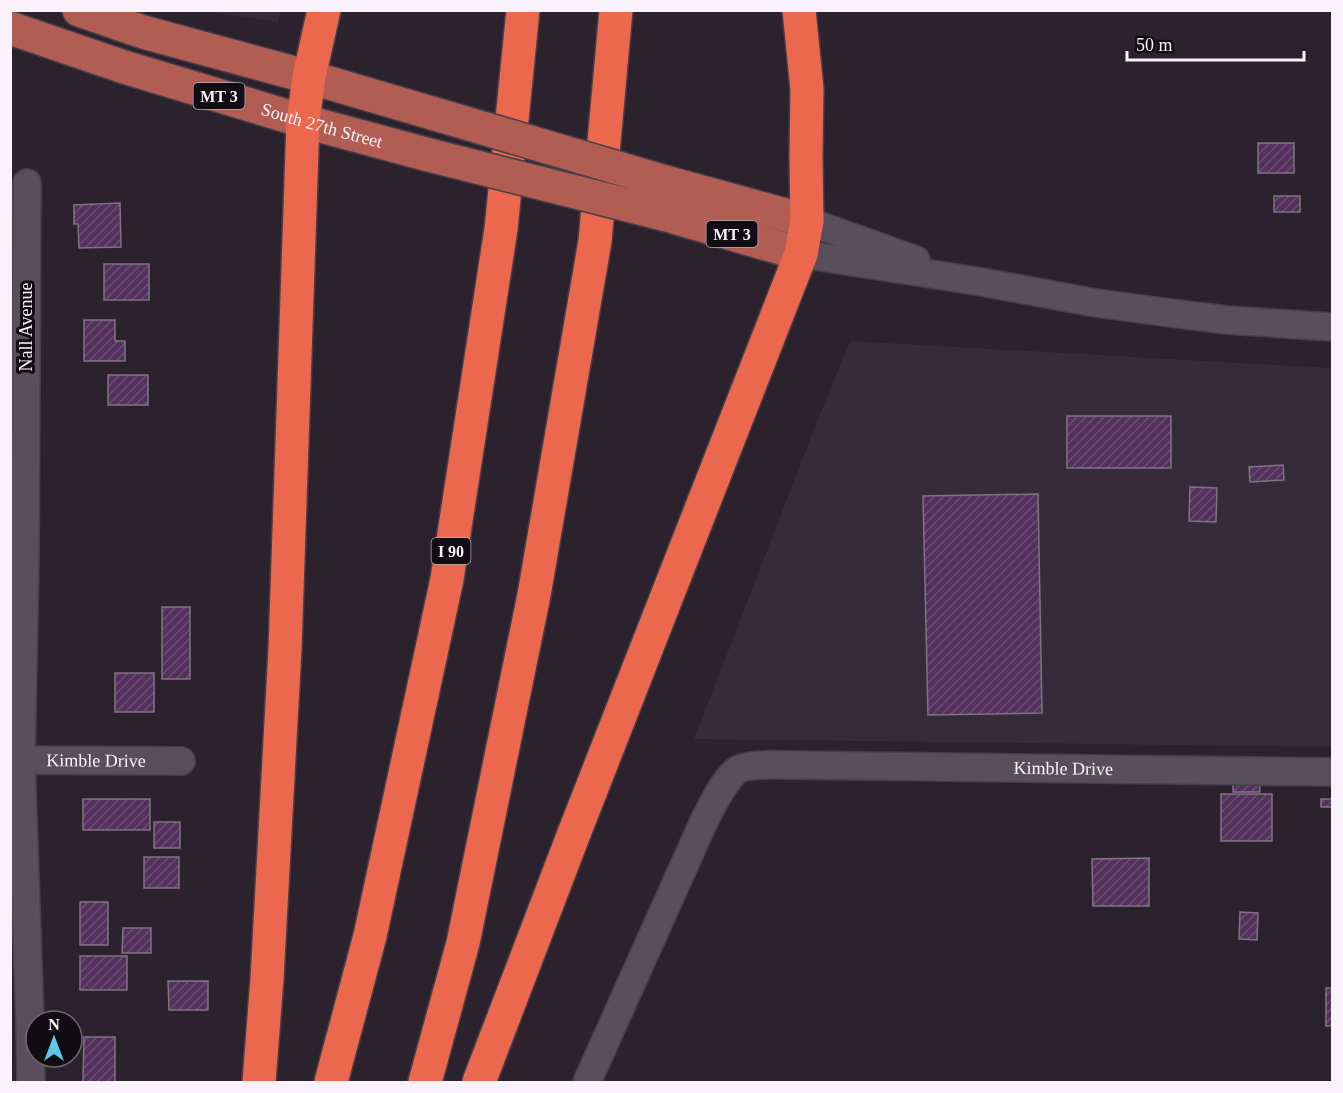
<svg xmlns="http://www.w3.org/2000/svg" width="1343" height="1093" viewBox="0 0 1343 1093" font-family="'Times New Roman',serif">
<defs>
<pattern id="building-hatch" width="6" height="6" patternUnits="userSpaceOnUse" patternTransform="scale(1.5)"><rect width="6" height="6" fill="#54305c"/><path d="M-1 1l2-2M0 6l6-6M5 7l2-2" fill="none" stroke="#6d4e74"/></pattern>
</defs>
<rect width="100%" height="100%" fill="#2b222d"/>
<path fill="#372a3a" d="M202,11h79l-3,11z
M850,341l482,27v379l-638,-8 122,-315z"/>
<path fill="url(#building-hatch)" stroke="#7f7482" stroke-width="1.5" d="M1258,143h36v30h-36z
M1274,196h26v16h-26z
M120,203l1,44 -42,1 -1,-24h-4v-19z
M104,264h45v36h-45z
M84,320h31v21h10v20h-41z
M108,375h40v30h-40z
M1067,416h104v52h-104z
M1283,465l1,15 -34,2 -1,-15z
M1190,487l27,1 -1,34 -27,-1z
M1038,494l4,219 -114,2 -5,-219z
M162,607h28v72h-28z
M115,673h39v39h-39z
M1233,778h26l1,14h-27z
M1221,794h51v47h-51z
M83,799h67v31h-67z
M1321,799h11v8h-11z
M154,822h26v26h-26z
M144,857h35v31h-35z
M1149,858v48h-56l-1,-47z
M80,902h28v43h-28z
M1240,912l18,1 -1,27 -18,-1z
M123,928h28v25h-29z
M80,956h47v34h-47z
M168,981h40v29h-39z
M1326,988h6v38h-6z
M84,1037h31v45h-32z"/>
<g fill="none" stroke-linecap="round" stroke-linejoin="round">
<defs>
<g id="minor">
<path d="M27,183l-2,374 -4,203 9,262 1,60"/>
<path d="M807,221l109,39"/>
<path d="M801,254l175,27 120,22 67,9 64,8 105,7"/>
<path id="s1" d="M10,760l171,1"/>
<path id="s2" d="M587,1082l118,-263c8,-15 18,-37 31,-48 10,-8 42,-6 56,-6l540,7"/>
</g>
<g id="major">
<path d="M79,10l64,22 166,45 126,37"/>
<path id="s3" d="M10,28l114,39 179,54 126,34"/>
<path d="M669,183l138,38"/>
<path d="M663,214l138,40"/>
</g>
<path id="highway" d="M259,1082l8,-103 18,-330 18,-528 6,-44 15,-67
M331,1082l39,-146 77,-357 54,-350 22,-219
M425,1082l38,-139 71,-348 61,-354 21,-231
M479,1082l94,-246 228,-582 6,-33 -1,-65 1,-67 -8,-79"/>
</defs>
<use href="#minor" stroke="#463f48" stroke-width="30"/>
<use href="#major" stroke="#463f48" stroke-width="36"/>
<use href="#highway" stroke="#463f48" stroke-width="36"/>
<use href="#minor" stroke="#594e5b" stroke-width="27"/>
<use href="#major" stroke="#b15d53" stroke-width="33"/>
<use href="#highway" stroke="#eb674d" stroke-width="33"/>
<defs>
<path id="major-bridge" d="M435,114l234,69
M429,155l234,59"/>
</defs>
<use href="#major-bridge" stroke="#463f48" stroke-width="36" stroke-linecap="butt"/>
<use href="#major-bridge" stroke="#b15d53" stroke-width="33"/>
</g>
<g text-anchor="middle" stroke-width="6" stroke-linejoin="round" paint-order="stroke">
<g fill="#110d12" stroke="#b3adb4" stroke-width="1.5">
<rect x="193.5" y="83" width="51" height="26" rx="4.5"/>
<rect x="706.5" y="221" width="51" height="26" rx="4.5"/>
<rect x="431.5" y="538" width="39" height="26" rx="4.5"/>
</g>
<g font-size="16" font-weight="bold" fill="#f9f2fa">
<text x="219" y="102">MT 3</text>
<text x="732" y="240">MT 3</text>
<text x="451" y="557">I 90</text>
</g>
<g font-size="18" fill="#f9f2fa" stroke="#110d12">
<text dy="6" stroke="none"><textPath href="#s3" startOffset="327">South 27th Street</textPath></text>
<text transform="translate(26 327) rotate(-90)" y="6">Nall Avenue</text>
<text dy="6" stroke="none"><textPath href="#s1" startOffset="86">Kimble Drive</textPath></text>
<text dy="6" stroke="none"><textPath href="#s2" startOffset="674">Kimble Drive</textPath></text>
</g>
</g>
<rect width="1343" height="1093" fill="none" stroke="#f9f2fa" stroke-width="24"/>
<g transform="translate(54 1039)"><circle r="28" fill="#110d12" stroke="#6e696f" stroke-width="1.5"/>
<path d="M0-4.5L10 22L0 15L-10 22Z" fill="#5cc7e8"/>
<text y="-9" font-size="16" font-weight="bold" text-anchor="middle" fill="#f9f2fa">N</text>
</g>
<path d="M1127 51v9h177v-9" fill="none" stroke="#f9f2fa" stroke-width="3"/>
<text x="1136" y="51" font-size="18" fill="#f9f2fa" stroke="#110d12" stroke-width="4.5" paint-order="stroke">50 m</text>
</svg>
